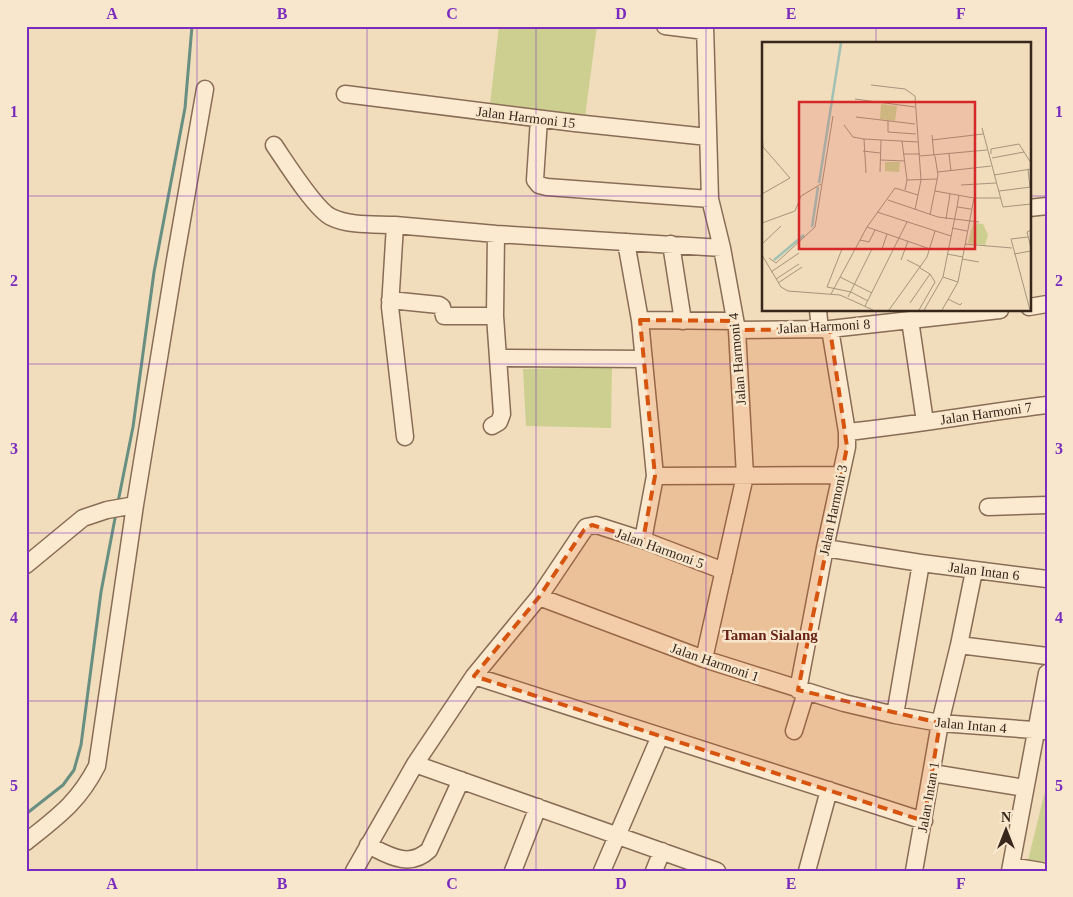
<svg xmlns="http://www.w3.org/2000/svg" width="1073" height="897" viewBox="0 0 1073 897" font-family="'Times New Roman',serif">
<rect width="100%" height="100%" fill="#f1ddbc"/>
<path fill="#cdcf90" d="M499,26h98l-12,91 -95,-13z
M612,367l-1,61 -85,-2 -3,-57z
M1047,783v80l-19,-3z"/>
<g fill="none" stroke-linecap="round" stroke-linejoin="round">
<path stroke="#688f82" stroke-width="3" d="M118,502l15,-75 21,-155 31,-164 7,-82
M26,814l37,-29 11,-15 7,-25 20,-153 15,-79"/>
<defs>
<path id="minor" d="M665,26l40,5
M345,94l230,29 133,14
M539,119l-4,61 4,5 8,2 163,12
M274,145c11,16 41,64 57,72 18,9 44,7 64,8
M1029,208l18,-2
M626,242l14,78 15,156 -12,64
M671,244l12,77
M390,300l49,5 3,2 2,9h51
M1029,307l18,-3
M818,310l2,19
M640,320l95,1
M910,320l15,102
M737,330l93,-1 170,-19
M498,358l146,1
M492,426l7,-4 3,-8 -7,-98 1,-82
M847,432c67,-7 133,-19 200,-27
M405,437l-15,-130 5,-82 101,9 226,14
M655,476l186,-1
M988,507l59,-2
M825,548l96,15 126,16
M26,565l57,-47 24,-8 28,-5
M974,571l-15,74 88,11
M539,597l165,62 140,44 51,12 45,8 107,8
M704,659l41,-183 -8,-146 -15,-82 -12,-49 -5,-173
M474,676l450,145
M798,690l27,-142 22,-101v-15l-17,-103
M895,715l26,-152
M794,731l12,-39
M415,764l302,107
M932,773l93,15
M26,842c31,-25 52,-39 71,-76l38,-261 40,-245 30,-171
M368,845c20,10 41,24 61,5l32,-70
M1011,866l30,5
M354,871l61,-107 59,-88 65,-79 47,-70 10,-2 47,15 81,31
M513,871l25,-64
M602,871l58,-135
M654,871l8,-20
M807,871l22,-81
M914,871l26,-148 19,-78
M1010,871l37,-198"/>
</defs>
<use href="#minor" stroke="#896c55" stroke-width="19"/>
<use href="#minor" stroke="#fbead0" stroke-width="16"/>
</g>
<path fill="#d6540e" fill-opacity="0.2" stroke="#d6540e" stroke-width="4" stroke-dasharray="10 6" stroke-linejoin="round" d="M640,320l95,1 2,9 93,-1 17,118 -49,243 142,33 -16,98 -450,-145 65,-79 45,-67 8,-5 51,15 12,-64z"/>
<path fill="none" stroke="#7b2cbf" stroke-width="1" stroke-opacity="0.55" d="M197,26v845M367,26v845M536,26v845M706,26v845M876,26v18M26,196h737M1029,196h18M876,310v561M26,364h1021M26,533h1021M26,701h1021"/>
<g text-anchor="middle" stroke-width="5" stroke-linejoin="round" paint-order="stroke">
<g font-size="14" fill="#37261b" stroke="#f8e7cc">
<text transform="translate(526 117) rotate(7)" y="5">Jalan Harmoni 15</text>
<text transform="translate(824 326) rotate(-3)" y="5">Jalan Harmoni 8</text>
<text transform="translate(737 359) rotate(-95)" y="5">Jalan Harmoni 4</text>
<text transform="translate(986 413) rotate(-8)" y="5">Jalan Harmoni 7</text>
<text transform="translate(833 510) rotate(-78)" y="5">Jalan Harmoni 3</text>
<text transform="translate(660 548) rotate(20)" y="5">Jalan Harmoni 5</text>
<text transform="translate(984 571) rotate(7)" y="5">Jalan Intan 6</text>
<text transform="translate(715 662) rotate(19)" y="5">Jalan Harmoni 1</text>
<text transform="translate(971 725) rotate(5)" y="5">Jalan Intan 4</text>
<text transform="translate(928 797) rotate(-80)" y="5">Jalan Intan 1</text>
</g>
<g font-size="15" font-weight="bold" fill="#672117" stroke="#f8e7cc">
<text x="770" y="640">Taman Sialang</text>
</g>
</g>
<g transform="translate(762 42)">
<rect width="269" height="269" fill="#f1ddbc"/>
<path d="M119,62l16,2 -2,15 -15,-2zM123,120h15l-1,10 -14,-1zM211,181l10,1 5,11 -3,10 -17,-2z" fill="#cdcf90"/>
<path fill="none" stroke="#a1c1b5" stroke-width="2.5" d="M57,141l22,-140M50,185l6,-40M12,218l30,-25"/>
<path fill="none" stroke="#a7947c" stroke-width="1" d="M109,43l34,4 10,7 6,84 -6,30M93,57l60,8M94,75l59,7M126,79v11l28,2M82,83l9,12 11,2M220,86l21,79 28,-3M0,93l1,12 27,31 -28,16M170,93l2,21M170,98l51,-6M140,99l5,39 -2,10M101,109l17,2M142,112h16M187,112l2,17M229,112v-5l28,-5 12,19M158,114l67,-6M230,116l32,-6M119,118l24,1M266,127l2,18M118,130l1,-32M176,130l53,-6M104,131l-2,-34 54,3M232,133l37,-6M145,138l30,-1M199,143l35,-2M173,149l39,7 -16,84 -16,28M237,149l32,-4M197,153l-2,12 14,2M212,156h26M126,158l50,17 41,5M115,170l74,24M168,173l8,-40 -3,-19M184,177l4,-25M0,181l33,-12 6,-15 20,-12M105,185l63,22M190,186l15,3M269,188l-4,2 4,16M266,195l-17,2 19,71M98,198l9,2 6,-12M0,202l19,-18M203,202l47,4M80,207l-15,38 24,5 17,9M120,207l5,-15M185,212l16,3M252,212l17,-3M0,213l19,32 7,4 52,4 33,15M7,216l7,5 39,-36 18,-111M200,217l17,3M139,218l7,-19M145,218l14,7M9,230l28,-19M78,235l32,16M181,235l15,5M14,237l23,-15M16,241l24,-16M69,252l36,-67 28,-39 23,7M86,255l24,-48M186,257l12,6 2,-2M148,261l20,-29 -10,-6M103,264l42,-84M127,268l38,-53 8,-26M157,268l16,-28 -5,-8M162,268l19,-33 14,-70"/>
<path fill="#d62828" fill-opacity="0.15" stroke="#d62828" stroke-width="2.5" d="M37,60h176v147h-176z"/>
<rect width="269" height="269" fill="none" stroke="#37261b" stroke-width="2.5"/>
</g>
<rect width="1073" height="897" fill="none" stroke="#f8e7cc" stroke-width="55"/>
<g transform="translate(1006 830)" stroke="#f8e7cc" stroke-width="4" paint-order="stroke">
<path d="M0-4L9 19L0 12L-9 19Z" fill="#37261b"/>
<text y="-8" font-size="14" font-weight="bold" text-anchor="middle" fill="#37261b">N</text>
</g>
<rect x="28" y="28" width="1018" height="842" fill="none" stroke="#7b2cbf" stroke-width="2"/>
<g font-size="16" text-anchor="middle" font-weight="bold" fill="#7b2cbf">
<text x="112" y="19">A</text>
<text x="282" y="19">B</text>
<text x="452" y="19">C</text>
<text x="621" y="19">D</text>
<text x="791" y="19">E</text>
<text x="961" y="19">F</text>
<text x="14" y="117">1</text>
<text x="1059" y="117">1</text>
<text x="14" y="286">2</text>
<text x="1059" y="286">2</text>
<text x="14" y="454">3</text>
<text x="1059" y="454">3</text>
<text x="14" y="623">4</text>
<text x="1059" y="623">4</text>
<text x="14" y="791">5</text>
<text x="1059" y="791">5</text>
<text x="112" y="889">A</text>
<text x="282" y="889">B</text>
<text x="452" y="889">C</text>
<text x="621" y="889">D</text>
<text x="791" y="889">E</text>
<text x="961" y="889">F</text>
</g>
</svg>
